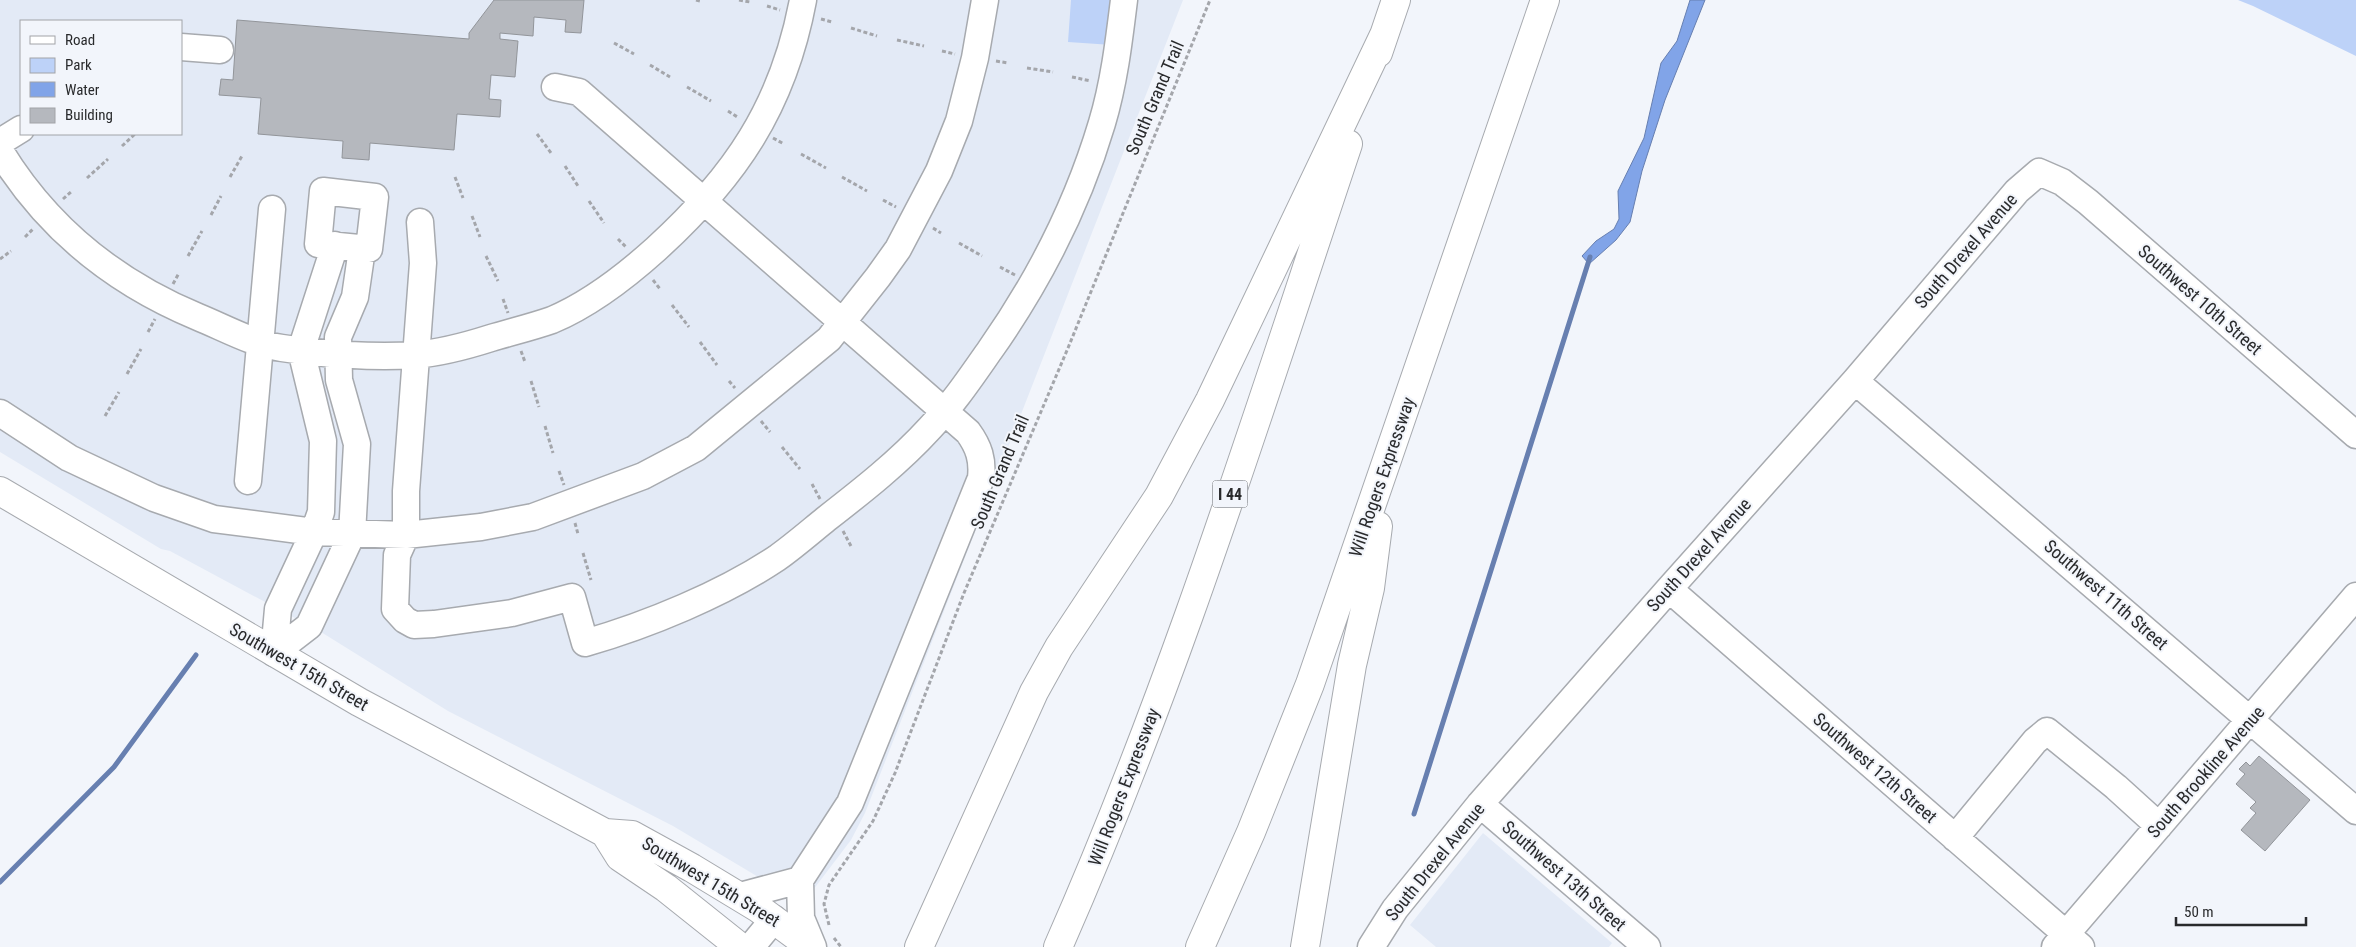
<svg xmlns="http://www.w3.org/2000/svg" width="2356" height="947" viewBox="0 0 2356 947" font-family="'Roboto Condensed',sans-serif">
<rect width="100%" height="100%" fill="#f2f5fb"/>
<path fill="#e3eaf6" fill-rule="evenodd" d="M0,0h1183l-318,813 -14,27 -38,50 -53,-12 -87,-52 -225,-115 -127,-79 -151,-81 -9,-2 -161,-97zM21,21h160v113h-160z
M1483,833l129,110 -3,4h-173l-26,-22z"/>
<path fill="#bdd2f8" d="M1071,0h59l-3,46 -59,-4z
M2238,0h118v56l-103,-50z"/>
<path fill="#81a4e8" stroke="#677fb0" d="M1690,0h15l-40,100 -23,71 -12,51 -14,18 -27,24 -7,-8 14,-15 18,-12 5,-10 -1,-28 26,-53 17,-75 16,-22z"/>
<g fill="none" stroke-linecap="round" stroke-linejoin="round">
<path stroke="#677fb0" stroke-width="5" d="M1414,814l176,-557
M0,882l114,-115 82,-112"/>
</g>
<path fill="#b5b8be" stroke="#92959a" d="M494,0h90l-3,33 -16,-1 1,-12 -32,-3 -1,19 -33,-3v6l18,2 -3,36 -24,-2 -2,24 12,1 -1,17 -43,-3 -3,36 -84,-7 -1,17 -27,-2 1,-17 -85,-7 3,-36 -42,-3 2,-16 12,1 4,-60 232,19v-6z
M2259,756l51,44 -45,51 -24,-21 15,-17 -6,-5 6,-6 -20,-18 9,-10 -6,-5 7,-7 4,4z"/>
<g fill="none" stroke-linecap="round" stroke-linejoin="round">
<defs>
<path id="minor" d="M181,47l39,3
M555,87l24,5 389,340c11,15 15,28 13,46l-131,325 -50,77
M0,142l21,-13
M0,151c47,77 116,132 198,166 27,11 55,27 84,31 39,6 93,10 132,7 26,-2 52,-9 77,-17 20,-6 41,-11 61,-18 38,-16 74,-44 104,-71 79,-72 127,-142 147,-249
M323,191l52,6 -6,52 -51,-5z
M420,222l3,41 -17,228v44l-9,20 -2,54 10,11 9,5 20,-1 78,-11 60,-16 13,46c63,-18 138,-49 192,-85 17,-12 33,-26 49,-39 36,-28 73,-57 104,-91 23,-24 41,-51 60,-78 50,-71 87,-143 112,-227 12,-40 17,-82 22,-123
M1855,381l501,430
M0,413l69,45 85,40 60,21 100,13 92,3 75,-8 52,-10 110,-41 53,-28 133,-109 49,-62 20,-28 41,-78 20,-50 16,-63 10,-58
M248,481l24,-272
M1669,589l412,358
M274,653l35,-27 43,-92 5,-90 -18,-64 -1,-43 17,-40 7,-48
M274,653l4,-44 36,-77 7,-20 2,-71 -22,-91 34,-105
M1480,804l167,143
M1955,838l80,-97 12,-10 69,56 43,39
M740,896l60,-16 1,38 12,29
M751,947l23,-28
M1371,947l24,-38 85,-105 189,-215 186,-208 162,-190 22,-19 23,10 26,20 268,233
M2055,947l301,-351"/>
<path id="major" d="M0,491l359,211 246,131 27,2 60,33 66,40 53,39
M605,833l15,24 46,31 74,59"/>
<path id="highway" d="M1378,53l18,-53
M919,947l115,-255 25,-45 100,-151 51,-96 174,-365
M1058,947c115,-260 200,-534 290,-803
M1200,947l51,-115 59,-148 235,-684
M1305,947l47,-282 18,-77 8,-62"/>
</defs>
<use href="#minor" stroke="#a7aaaf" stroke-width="29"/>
<use href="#major" stroke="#a7aaaf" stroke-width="30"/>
<use href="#highway" stroke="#a7aaaf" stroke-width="30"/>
<path stroke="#a4a6ab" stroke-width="3" stroke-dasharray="4 2.5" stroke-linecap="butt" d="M696,0l4,1
M739,0l11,2
M767,6l13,4
M821,19l11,3
M851,28l26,8
M897,40l27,6
M614,43l20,11
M942,51l13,3
M996,61l12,2
M650,65l20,12
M1027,68l26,4
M1072,77l19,4
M687,87l24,14
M728,111l11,7
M537,134l14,19
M773,138l11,6
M122,146l13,-12
M801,154l25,14
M565,166l13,20
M230,177l12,-21
M455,177l8,21
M842,177l25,14
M87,178l21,-19
M63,199l9,-8
M883,200l13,7
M589,201l15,22
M211,215l10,-19
M472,216l8,21
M933,228l8,5
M25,237l8,-8
M618,239l9,9
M959,243l23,13
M188,256l14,-25
M486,256l12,25
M0,259l11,-8
M1000,267l15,8
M653,280l7,9
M173,284l6,-11
M503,299l5,14
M672,305l17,22
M148,332l7,-13
M700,342l17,23
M521,351l4,11
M127,374l14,-25
M531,381l8,26
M729,381l6,7
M105,416l14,-24
M761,421l9,11
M545,426l8,27
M782,447l18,22
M559,471l5,14
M812,484l8,15
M575,523l3,11
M843,531l9,17
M583,553l8,27
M829,925l-5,-21 5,-19 44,-64 22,-48 69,-180 104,-245 142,-348
M834,938l7,9"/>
<use href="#minor" stroke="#fff" stroke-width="26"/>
<use href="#major" stroke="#fff" stroke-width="28"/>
<use href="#highway" stroke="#fff" stroke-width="28"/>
</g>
<g text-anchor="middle" stroke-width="4" stroke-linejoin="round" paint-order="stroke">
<rect fill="#f2f5fb" stroke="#65676a" stroke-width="1" x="1212.5" y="480.5" width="35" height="27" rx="4"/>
<g font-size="16" font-weight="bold" fill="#292a2c">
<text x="1230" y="500">I 44</text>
</g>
<g font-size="18" fill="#292a2c" stroke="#f2f5fb">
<text transform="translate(1155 98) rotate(-67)" y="6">South Grand Trail</text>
<text transform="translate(1966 251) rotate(-49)" y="6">South Drexel Avenue</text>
<text transform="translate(2200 300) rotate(41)" y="6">Southwest 10th Street</text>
<text transform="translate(1000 472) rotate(-67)" y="6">South Grand Trail</text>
<text transform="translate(1382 477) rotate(-71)" y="6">Will Rogers Expressway</text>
<text transform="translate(1699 555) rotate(-48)" y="6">South Drexel Avenue</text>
<text transform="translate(2106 595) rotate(41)" y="6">Southwest 11th Street</text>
<text transform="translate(299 667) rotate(30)" y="6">Southwest 15th Street</text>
<text transform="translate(1875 768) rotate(41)" y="6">Southwest 12th Street</text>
<text transform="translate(2206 772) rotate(-49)" y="6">South Brookline Avenue</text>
<text transform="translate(1124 787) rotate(-69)" y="6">Will Rogers Expressway</text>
<text transform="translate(1435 862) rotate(-51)" y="6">South Drexel Avenue</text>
<text transform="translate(1564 876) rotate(41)" y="6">Southwest 13th Street</text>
<text transform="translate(711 882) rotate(31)" y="6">Southwest 15th Street</text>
</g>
</g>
<rect x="20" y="20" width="162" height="115" fill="#f2f5fb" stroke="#a2a4a8"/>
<rect x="30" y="36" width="25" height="8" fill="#ffffff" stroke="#a2a4a8"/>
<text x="65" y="45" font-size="15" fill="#292a2c">Road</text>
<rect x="30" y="58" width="25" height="15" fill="#bdd2f8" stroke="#a2a4a8"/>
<text x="65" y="70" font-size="15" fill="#292a2c">Park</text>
<rect x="30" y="82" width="25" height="15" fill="#81a4e8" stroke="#a2a4a8"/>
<text x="65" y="95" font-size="15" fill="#292a2c">Water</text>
<rect x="30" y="108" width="25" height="15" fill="#b5b8be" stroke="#a2a4a8"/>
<text x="65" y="120" font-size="15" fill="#292a2c">Building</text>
<path d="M2176 917v8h130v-8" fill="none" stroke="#292a2c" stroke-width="2.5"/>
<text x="2184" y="917" font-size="15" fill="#292a2c" stroke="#f2f5fb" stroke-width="4" paint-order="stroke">50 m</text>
</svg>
